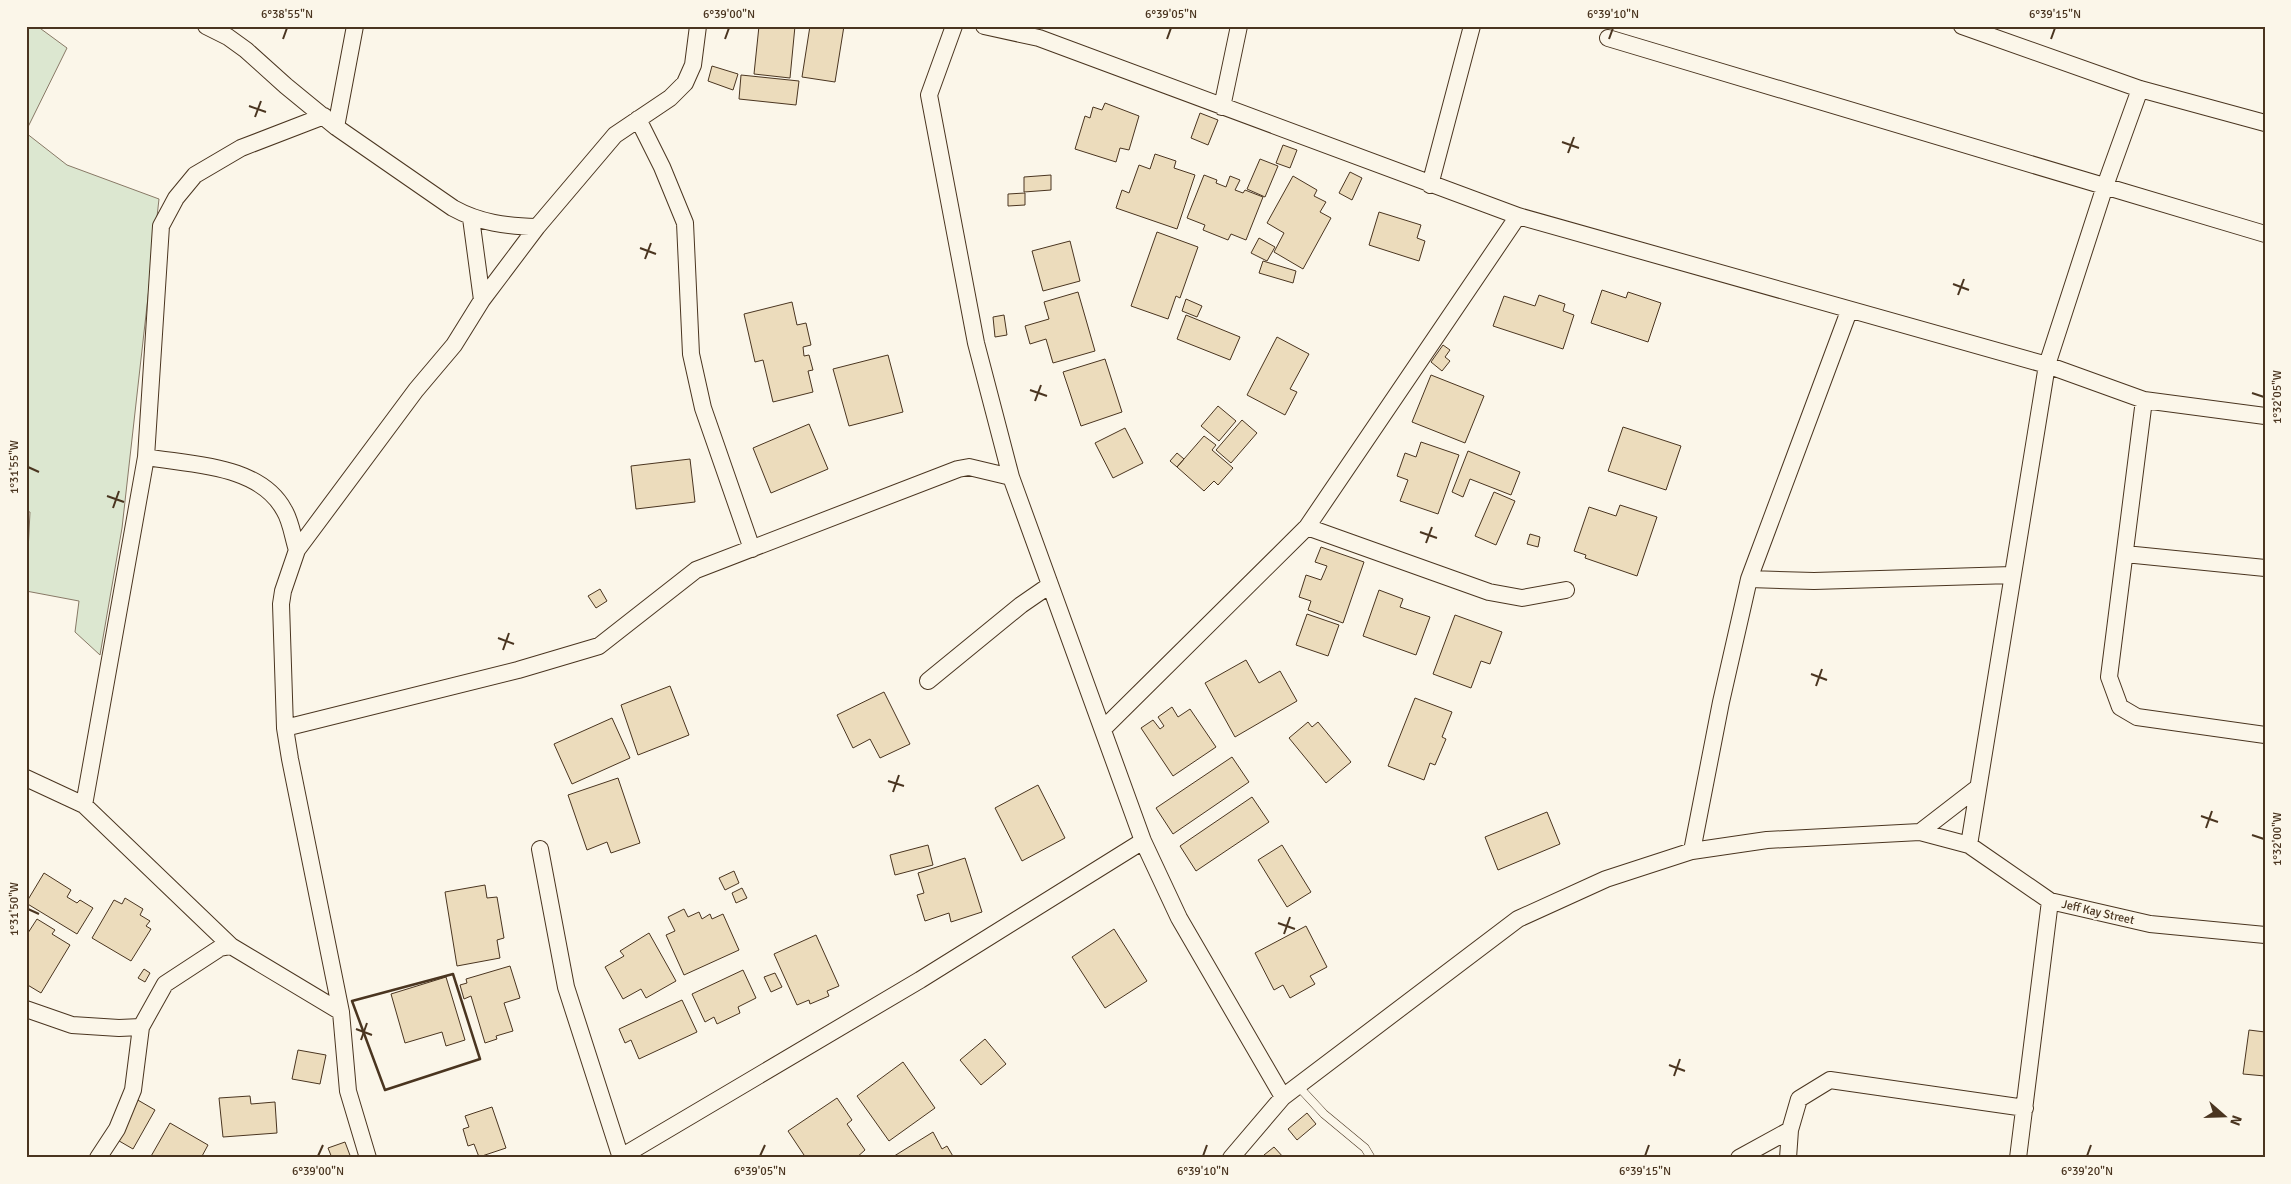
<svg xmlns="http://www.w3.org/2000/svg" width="2291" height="1184" viewBox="0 0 2291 1184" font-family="Signika,sans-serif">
<rect width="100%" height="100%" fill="#fbf6e9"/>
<path fill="#dce7d0" stroke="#887966" d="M26,26h11l30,22 -41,83z
M26,133l41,32 92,34 -37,329 -22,127 -25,-23 4,-31 -53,-10 4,-79 -4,-1z"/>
<path fill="#ecdcbc" stroke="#4a3520" d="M759,26h36l-5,52 -36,-4z
M810,26h34l-9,56 -33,-5z
M712,66l26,8 -5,16 -25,-9z
M741,75l58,6 -3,24 -57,-6z
M1105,103l34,13 -10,34 -9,-2 -4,14 -41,-13 10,-33 5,2 3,-11 9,3z
M1200,113l18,7 -10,25 -17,-7z
M1283,145l14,5 -7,18 -14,-5z
M1155,154l21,7 -2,7 21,7 -18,54 -61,-21 6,-18 7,3 10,-28 11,4z
M1260,159l18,7 -13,31 -18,-8z
M1350,172l12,6 -10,22 -13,-7z
M1051,175v15l-27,2v-15z
M1204,175l13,5 -1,3 10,4 4,-11 10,4 -5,10 8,3 2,-3 18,7 -17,43 -15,-6 -3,6 -25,-10 2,-5 -18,-7z
M1293,176l24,14 -3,6 12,6 -6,10 11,6 -28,51 -29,-17 10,-19 -17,-10z
M1025,193v12l-17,1v-12z
M1379,212l42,13 -4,13 8,3 -6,20 -50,-16z
M1157,232l41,15 -18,51 -4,-2 -8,23 -37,-13z
M1259,238l16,9 -8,14 -16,-8z
M1070,241l10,40 -37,10 -11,-40z
M1263,261l33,10 -3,12 -34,-10z
M1602,290l24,8 2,-6 33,11 -13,39 -57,-19z
M1078,292l17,59 -42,12 -7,-24 -16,5 -5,-18 24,-7 -5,-17z
M1539,295l26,9 -2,7 11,4 -11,34 -70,-23 11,-30 31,10z
M1186,299l16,7 -5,11 -15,-6z
M792,302l5,23 9,-2 5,22 -8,2 1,9 5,-1 4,15 -5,1 5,21 -40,10 -10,-42 -8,2 -11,-48z
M1004,315l3,20 -12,2 -2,-20z
M1186,315l54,22 -10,23 -53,-21z
M1277,337l32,17 -19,35 7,3 -12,23 -38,-20z
M1443,345l7,5 -5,7 5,4 -8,10 -11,-9z
M888,355l15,57 -54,14 -16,-57z
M1105,359l17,53 -41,14 -18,-54z
M1431,375l53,21 -19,47 -53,-21z
M1218,406l18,15 -17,20 -18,-15z
M1242,420l15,13 -26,30 -15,-13z
M809,424l19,45 -57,24 -18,-45z
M1623,427l58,19 -15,44 -58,-19z
M1125,428l18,35 -30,15 -18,-35z
M1204,436l12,9 -4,5 21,18 -15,17 -4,-4 -10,10 -27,-24z
M1421,442l38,13 -21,59 -38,-13 8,-21 -11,-4 8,-23 11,4z
M1468,451l52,21 -9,23 -41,-16 -7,18 -11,-5z
M1177,453l7,6 -7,8 -7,-6z
M690,459l5,43 -59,7 -5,-43z
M1494,492l21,9 -19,44 -21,-9z
M1620,505l37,12 -20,59 -52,-18 1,-3 -12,-4 15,-44 27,9z
M1530,534l10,3 -2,10 -11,-3z
M1321,547l43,15 -21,61 -35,-13 3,-9 -12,-4 7,-22 15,5 6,-14 -12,-4z
M600,589l7,12 -11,7 -8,-12z
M1379,590l24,9 -3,8 30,10 -14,38 -53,-19z
M1307,614l32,11 -11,31 -32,-11z
M1455,615l47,17 -12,32 -9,-3 -10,27 -38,-14z
M1246,660l13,23 21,-12 17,30 -62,36 -30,-54z
M670,686l19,49 -51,20 -17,-50z
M884,692l26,52 -30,14 -10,-19 -17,9 -16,-33z
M1415,698l37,14 -10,25 4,2 -11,26 -5,-2 -6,17 -36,-14z
M1172,707l6,10 12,-8 26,38 -43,29 -32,-48 12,-8 7,9 4,-3 -6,-9z
M612,718l18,40 -58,26 -18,-40z
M1308,722l4,5 6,-5 33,40 -25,21 -37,-45z
M1232,757l17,25 -76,52 -17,-26z
M618,778l22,65 -29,10 -4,-11 -20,8 -19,-55z
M1038,785l27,53 -43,23 -27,-53z
M1252,797l17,25 -73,49 -16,-25z
M1547,812l13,32 -62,26 -13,-33z
M928,845l5,20 -38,10 -5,-20z
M1282,845l29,47 -24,15 -29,-47z
M965,858l17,54 -31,10 -2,-9 -24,8 -8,-26 7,-2 -6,-20z
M734,871l5,12 -14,7 -6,-12z
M44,873l27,17 -4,7 10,6 3,-3 13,8 -16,26 -51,-31z
M485,885l2,13 10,-1 7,41 -7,2 3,18 -43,8 -12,-74z
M742,888l5,10 -11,5 -4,-10z
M125,898l18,11 -3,6 10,6 -4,5 5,3 -20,32 -39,-23 22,-38 8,4z
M684,909l4,8 11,-5 3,7 8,-5 2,5 11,-5 16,36 -55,25 -18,-40 9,-4 -7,-14z
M37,919l18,11 -3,4 18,11 -29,48 -15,-9v-48z
M1306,926l21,41 -17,9 5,8 -25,14 -7,-13 -9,5 -19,-37z
M1114,929l33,52 -42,27 -33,-51z
M649,933l27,48 -30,17 -5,-9 -18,10 -18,-32 19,-11 -4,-5z
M816,935l23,51 -12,5 2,5 -19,8 -1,-4 -12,5 -23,-51z
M510,966l10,32 -16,5 9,28 -17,5 1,3 -12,4 -14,-47 -7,3 -4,-14 7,-2 -1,-4z
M144,969l6,4 -5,9 -7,-4z
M743,970l13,28 -18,9 2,6 -23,11 -3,-7 -9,5 -13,-28z
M775,973l7,14 -11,5 -7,-15z
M446,977l19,63 -19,6 -4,-14 -37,11 -14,-49z
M682,1000l15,32 -58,27 -8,-19 -6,3 -6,-14z
M2249,1030l16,2v44l-22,-2z
M985,1039l21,25 -25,21 -21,-25z
M298,1050l28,5 -6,29 -28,-5z
M903,1062l32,46 -46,33 -32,-45z
M250,1096l1,8 24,-2 2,31 -54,4 -4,-39z
M837,1098l15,22 -5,4 18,26 -9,8h-50l-18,-27z
M136,1099l19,11 -22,39 -19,-11z
M492,1107l14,41 -27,9 -5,-13 -6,2 -5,-17 6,-2 -4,-11z
M1307,1113l9,11 -19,16 -9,-11z
M170,1123l38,22 -7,13h-51z
M933,1132l9,17 5,-3 7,12h-63z
M345,1142l6,16h-19l-4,-10z
M1274,1147l10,11h-18l-2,-3z"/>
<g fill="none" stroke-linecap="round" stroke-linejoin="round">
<defs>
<path id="lane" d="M1298,1086l26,28 41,34 6,10"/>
<path id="street" d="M206,26l22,11 18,13 40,36 50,41 117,81c27,15 53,18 84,19
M954,26l-25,69 47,248 35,134 132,364 36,77 104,179
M984,26l55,12 479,178 529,149 97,35 121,16
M1962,26l178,63 125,34
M1608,38l657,196
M1222,107l17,-81
M638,119l24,48 23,56 6,131 12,54 49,141
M336,127l19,-101
M1430,185l42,-159
M471,218l11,82
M1849,311l-100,268 65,2 198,-6
M2144,400l-35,277 11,30 17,10 128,18
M146,457c44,8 113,7 138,53 7,11 9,28 13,40
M1307,527l182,65 33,6 44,-8
M2125,554l140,14
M928,681l93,-76 29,-20
M285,728l233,-58 81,-24 97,-76 262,-101 11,-2 42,10
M1103,729l204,-202 211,-311
M26,778l58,27 147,141 110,66
M84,805l62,-348 15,-231 15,-28 19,-23 46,-27 83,-32
M1920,832l49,13 81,56 100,23 115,11
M1969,845l78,-480 58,-179 35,-97
M540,849l26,138 55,171
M1692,851l29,-149 28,-123
M26,1009l46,16 47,3 22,-1
M621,1157l299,-177 223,-139
M98,1158l19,-29 16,-39 8,-63 24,-43 55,-36 11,-2
M368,1158l-20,-67 -7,-79 -51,-253 -5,-31 -4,-124 2,-13 14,-41 119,-160 38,-45 28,-45 55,-73 78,-92 55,-37 15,-15 8,-18 5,-39
M1231,1158l52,-61 235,-178 88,-40 86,-28 75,-11 153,-8 57,-44
M1739,1158l51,-28
M1788,1158l2,-28 9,-31 31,-19 195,28
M2018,1158l32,-257"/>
</defs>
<use href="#lane" stroke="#4a3520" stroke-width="9"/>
<use href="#street" stroke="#4a3520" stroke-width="18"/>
<use href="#lane" stroke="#fbf6e9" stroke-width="8"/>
<use href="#street" stroke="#fbf6e9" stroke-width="16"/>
<path stroke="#4a3520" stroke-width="2.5" d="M453,974l27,85 -95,31 -33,-89z"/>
</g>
<path fill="none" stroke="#4a3520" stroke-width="2" d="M283,39l4,-11M725,39l4,-11M1167,39l4,-11M1609,39l4,-11M2051,39l4,-11M249,106l17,6M255,117l6,-16M1562,142l17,6M1568,153l6,-16M640,248l16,6M645,259l6,-16M1953,284l16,6M1958,295l6,-16M1030,390l17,6M2252,393l12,4M1035,401l6,-16M28,467l11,5M107,496l17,6M113,508l6,-17M1420,532l17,6M1426,543l6,-16M498,638l16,6M503,650l6,-17M1811,674l16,6M1816,686l6,-17M888,781l16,5M893,792l6,-17M2201,816l17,6M2206,828l6,-17M2252,835l12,4M28,909l11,5M1278,923l17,6M1284,934l6,-17M356,1029l16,6M361,1040l6,-17M1669,1065l16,6M1674,1076l6,-17M318,1156l5,-11M760,1156l5,-11M1203,1156l4,-11M1645,1156l4,-11M2087,1156l4,-11"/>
<g text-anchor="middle" stroke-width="4" stroke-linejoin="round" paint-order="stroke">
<g font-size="12" fill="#4a3520" stroke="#fbf6e9">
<text transform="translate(2098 912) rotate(13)" y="4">Jeff Kay Street</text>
</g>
</g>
<rect width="2291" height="1184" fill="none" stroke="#fbf6e9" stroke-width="55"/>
<g transform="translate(2224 1116) rotate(110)" stroke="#fbf6e9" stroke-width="4" paint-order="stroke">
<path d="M0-4L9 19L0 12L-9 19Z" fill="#4a3520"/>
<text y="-8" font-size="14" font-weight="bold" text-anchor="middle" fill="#4a3520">N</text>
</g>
<rect x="28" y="28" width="2236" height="1128" fill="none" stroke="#4a3520" stroke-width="2"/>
<g font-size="12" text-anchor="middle" fill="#4a3520">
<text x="287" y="18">6°38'55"N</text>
<text x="729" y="18">6°39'00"N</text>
<text x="1171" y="18">6°39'05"N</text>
<text x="1613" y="18">6°39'10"N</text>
<text x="2055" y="18">6°39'15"N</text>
<text transform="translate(2277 397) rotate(-90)" y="4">1°32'05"W</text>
<text transform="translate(14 467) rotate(-90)" y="4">1°31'55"W</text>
<text transform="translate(2277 839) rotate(-90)" y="4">1°32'00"W</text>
<text transform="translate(14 909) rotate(-90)" y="4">1°31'50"W</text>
<text x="318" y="1175">6°39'00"N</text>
<text x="760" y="1175">6°39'05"N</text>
<text x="1203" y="1175">6°39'10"N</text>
<text x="1645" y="1175">6°39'15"N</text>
<text x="2087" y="1175">6°39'20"N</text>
</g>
</svg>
